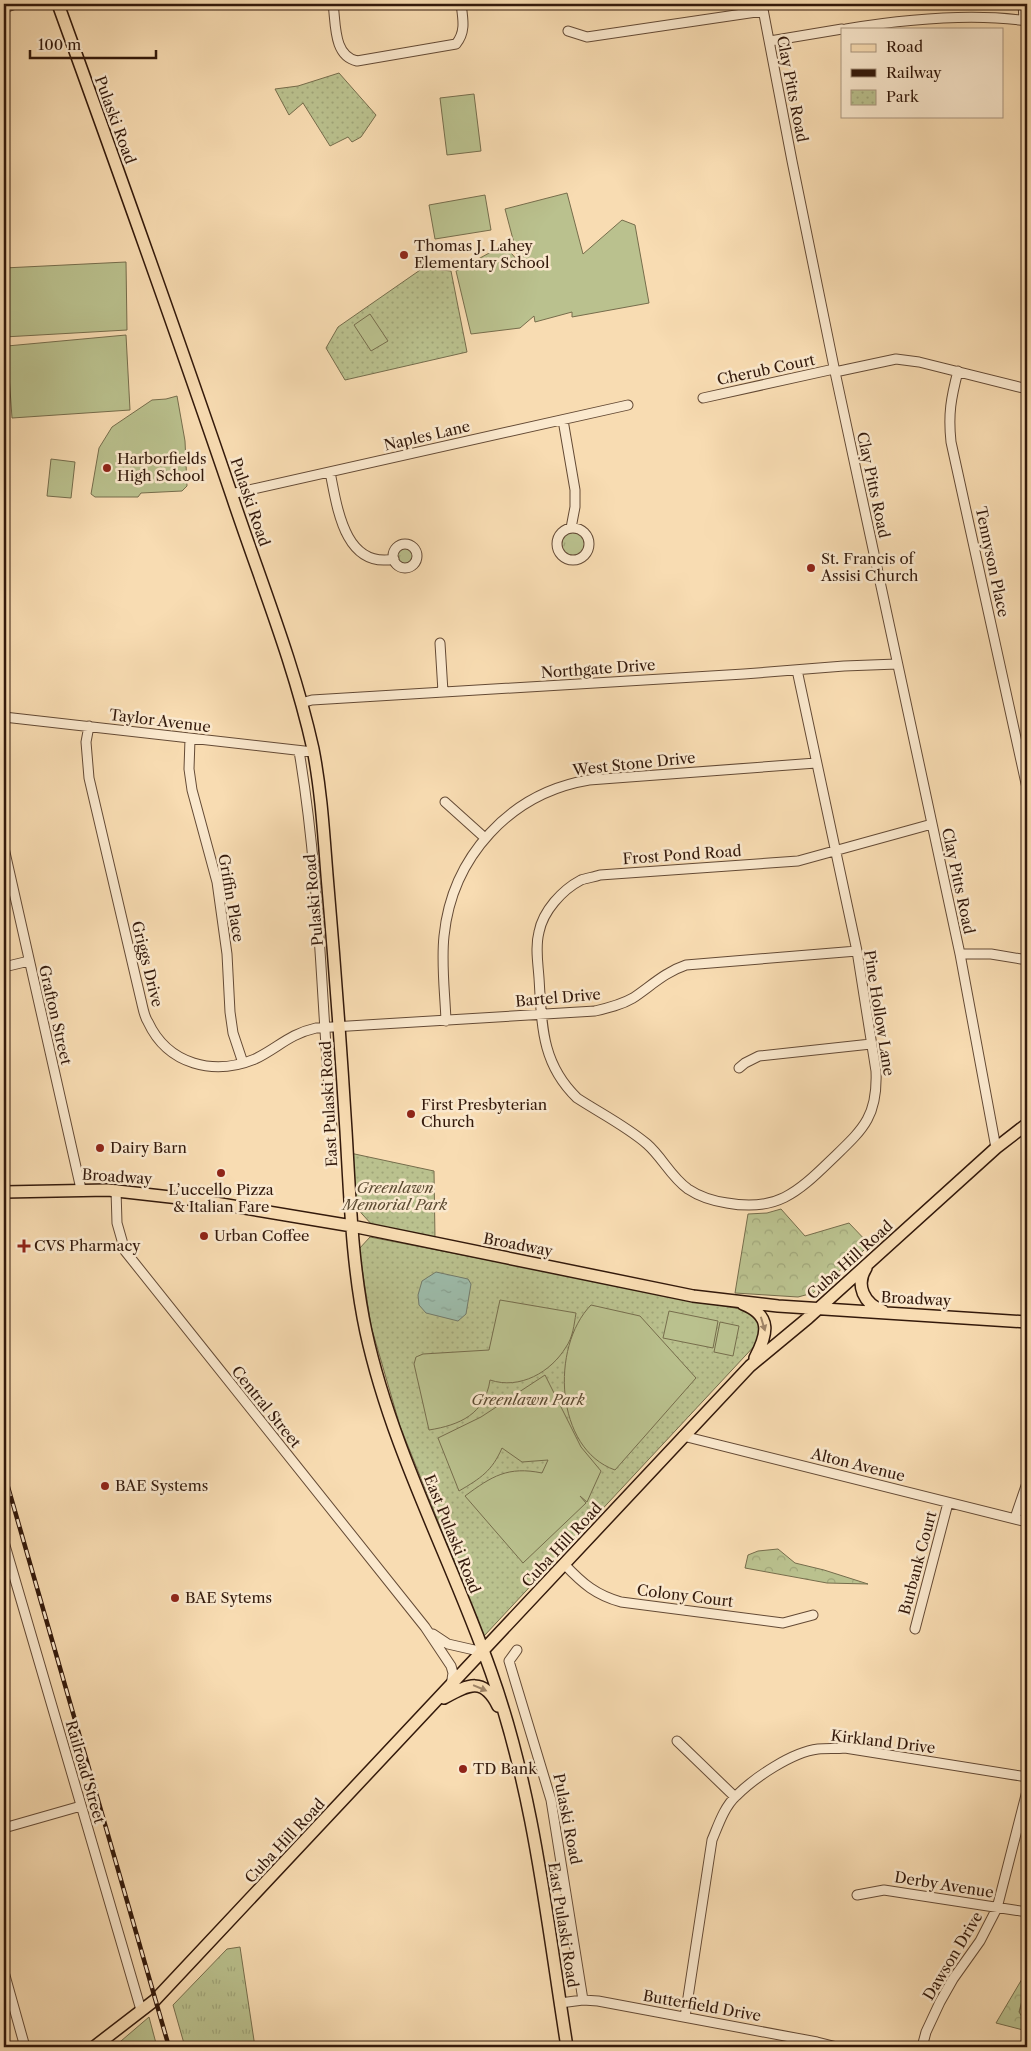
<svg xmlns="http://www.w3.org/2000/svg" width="1031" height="2051" viewBox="0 0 1031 2051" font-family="'Libre Caslon Text',serif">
<defs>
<pattern id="grass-tufts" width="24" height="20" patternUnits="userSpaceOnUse" patternTransform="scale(1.25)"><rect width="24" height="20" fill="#bac18e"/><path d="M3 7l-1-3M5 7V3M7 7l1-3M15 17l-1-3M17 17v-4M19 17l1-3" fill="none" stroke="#a0a579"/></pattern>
<pattern id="forest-crowns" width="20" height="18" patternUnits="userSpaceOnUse" patternTransform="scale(1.25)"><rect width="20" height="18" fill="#bac18e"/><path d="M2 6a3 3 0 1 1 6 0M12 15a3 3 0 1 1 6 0" fill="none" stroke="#a0a579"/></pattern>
<pattern id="park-dots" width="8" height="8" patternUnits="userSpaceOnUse" patternTransform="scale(1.25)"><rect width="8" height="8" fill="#bac18e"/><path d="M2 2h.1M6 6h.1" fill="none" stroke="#a0a579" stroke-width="1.8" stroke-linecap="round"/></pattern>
<pattern id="water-ripples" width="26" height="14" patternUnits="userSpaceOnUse" patternTransform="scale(1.25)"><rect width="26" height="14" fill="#9dbcab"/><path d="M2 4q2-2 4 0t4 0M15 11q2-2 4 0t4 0" fill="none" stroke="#88a192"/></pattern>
</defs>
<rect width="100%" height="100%" fill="#f8dcb2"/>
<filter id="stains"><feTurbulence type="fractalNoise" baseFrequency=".004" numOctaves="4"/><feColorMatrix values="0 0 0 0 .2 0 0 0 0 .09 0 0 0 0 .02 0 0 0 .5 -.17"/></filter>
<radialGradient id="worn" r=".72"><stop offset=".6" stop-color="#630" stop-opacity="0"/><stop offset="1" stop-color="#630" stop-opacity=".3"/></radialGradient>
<path fill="url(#grass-tufts)" stroke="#766d4c" d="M560 544a13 13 0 1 1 26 0a13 13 0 1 1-26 0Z
M395 556a10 10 0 1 1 20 0a10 10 0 1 1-20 0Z
M240,1947l15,100h-70l-12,-42 54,-56z
M1027,1992v29l-3,-1 -5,-7 5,-20z
M149,2017l8,30h-43z"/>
<path fill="url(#forest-crowns)" stroke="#766d4c" d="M781,1209l24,27 44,-13 21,22 -57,48 -15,4 -63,-4 13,-79 19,-1z
M778,1549l17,14 29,7 44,14 -41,-1 -82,-15 3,-13 10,-4z
M1022,1979l5,1v12l-3,1 -5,19 5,8 3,1v10l-31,-8z"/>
<path fill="url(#park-dots)" stroke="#766d4c" d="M339,73l37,42 -15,22 -9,5 -4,-5 -18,9 -27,-43 -14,12 -14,-26 23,-3z
M423,268l28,3 16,81 -122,28 -19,-32 12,-21z
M350,1153l84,18 1,68 -62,-13 -20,-22z
M370,1237l380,74 12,13 -3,17 -275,295 -84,-210 -29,-100 -12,-77z"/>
<path fill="#bac18e" stroke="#766d4c" d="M474,94l7,57 -34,4 -7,-57z
M567,193l16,61 39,-34 13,5 14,78 -77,14v-5l-37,10 -1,-6 -14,12 -49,6 -15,-63 48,-26 15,17 -14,-53z
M485,195l6,35 -56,9 -6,-34z
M126,262l1,68 -123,7v-69z
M370,314l18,27 -17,10 -17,-26z
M126,335l4,75 -118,8 -5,-72z
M177,396l8,45 2,45 -5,5 -41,2 -3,4h-43l-4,-3 8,-46 13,-21 40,-27 14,-1z
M51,459l24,3 -4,36 -24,-2z
M500,1300l76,13c-2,12 -3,24 -10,34 -15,25 -46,43 -76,33 -5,34 -30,45 -61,50l-15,-66 2,-7 7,-3 66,-4z
M591,1305l49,11 56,62 -81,92c-60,-21 -65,-123 -24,-165z
M669,1311l49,10 -5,27 -50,-10z
M720,1322l19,4 -6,30 -19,-4z
M545,1375l36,72 20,24 -14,31 -7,-6 6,7 -63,60 -58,-67c27,-20 43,-30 77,-23l6,-13 -26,2 -20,-14c-10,23 -21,30 -43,43l-21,-53 43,-21z"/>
<path fill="url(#water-ripples)" stroke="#737b6b" d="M436,1272l32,7 3,5 -5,30 -8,7 -32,-8 -7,-8 -1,-10 4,-14z"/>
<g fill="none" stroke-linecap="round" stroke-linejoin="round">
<defs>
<path id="minor" d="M333,4c3,19 0,52 24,57l99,-17c10,-12 7,-25 5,-40
M762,4l30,157 43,211 125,582 36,194
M1023,4l1,16
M4,8l11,-4
M846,29c55,-9 126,-16 181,-8
M568,31l19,6 176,-26
M770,41l72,-12
M958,371c-7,27 -10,43 -7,71l76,346
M835,372l61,-13 23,3 108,27
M703,398l131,-29
M563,420l12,70v17l-4,21
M330,472c7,34 14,97 64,87
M231,494l397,-89
M557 544a16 16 0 1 1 32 0a16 16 0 1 1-32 0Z
M393 556a12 12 0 1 1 24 0a12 12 0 1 1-24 0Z
M440,643l3,49
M797,670l60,281 19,120c2,47 -14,59 -46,90 -33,32 -54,51 -103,42 -14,-2 -27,-6 -39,-14 -17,-12 -26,-32 -41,-45 -21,-18 -47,-31 -70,-46 -36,-35 -35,-73 -38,-120 -1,-15 -4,-31 0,-46 4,-21 23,-42 42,-52 6,-2 13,-3 19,-5l198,-14 134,-37
M301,703l11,-3 432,-26 100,-8 53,-2
M4,717l309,35
M89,726l-3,16 3,36 52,222c2,8 3,16 7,22 20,43 66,54 107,37 23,-11 34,-25 61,-31l279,-17c13,-3 26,-6 38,-13 18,-12 32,-26 53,-33l171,-14
M190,739l-1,30 3,21 25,92 10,72 3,58 3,21 10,30
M299,751c21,124 22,251 33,377
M445,802l40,36
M4,848l77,341
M960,954h31l36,6
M4,967l25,-6
M446,1021c-1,-28 -5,-57 -2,-85 8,-79 66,-143 145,-156l227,-17
M739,1068l6,-5 14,-7 112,-12
M116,1190l1,33 8,28 300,376 26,39 2,7 -2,13
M683,1436l344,86
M1015,1518l12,-35
M4,1542l137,468
M565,1565c18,19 31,30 56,37l162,21 30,-8
M915,1629l33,-126
M433,1634l15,10 35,8
M1027,1643v-1
M517,1650l-8,11 42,139 32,200
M677,1741l58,56
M4,1828l77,-22
M857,1895l27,-5 143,22
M4,1972l21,75
M560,2003l23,-3 15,1 219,41 20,5
M685,2017l27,-177c6,-14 12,-33 24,-44 18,-18 56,-44 82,-47 9,-1 18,0 27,-1l182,29
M922,2047l4,-15 14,-30 13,-23 27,-38 17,-33 30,-117"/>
<path id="major" d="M58,4c59,163 118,327 174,492 28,84 62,167 81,253 9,46 11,92 15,138 7,81 13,163 18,244 4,67 6,136 20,201 26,119 85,226 125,340 43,120 56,250 76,375
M4,1192l104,-2 89,10 155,26 341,70 85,10 249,16
M866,1268c-11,17 -2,36 17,43
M743,1304c30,12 24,31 12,54
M444,1698c24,-13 39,-22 54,8
M94,2047l61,-47 595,-634 58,-48 188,-170 31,-24"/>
</defs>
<use href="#minor" stroke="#644a35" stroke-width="11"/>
<use href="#major" stroke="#33190b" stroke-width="14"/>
<use href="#minor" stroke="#fae8cd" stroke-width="9"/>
<use href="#major" stroke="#f8dcb2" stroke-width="11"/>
<defs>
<path id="rail" d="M4,1473l165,574"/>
</defs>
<use href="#rail" stroke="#33190b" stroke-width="4.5"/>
<use href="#rail" stroke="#fae8cd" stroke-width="2.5" stroke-dasharray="8" stroke-linecap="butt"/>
</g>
<defs><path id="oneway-solid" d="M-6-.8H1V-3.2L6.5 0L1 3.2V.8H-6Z" transform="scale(1.25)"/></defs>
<g fill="#9f8467">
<use href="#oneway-solid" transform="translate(763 1324) rotate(73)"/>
<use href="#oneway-solid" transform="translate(480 1688) rotate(23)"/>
</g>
<g fill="#8f2418" stroke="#fae8cd" stroke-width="2">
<circle cx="404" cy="255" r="5"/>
<circle cx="107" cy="468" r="5"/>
<circle cx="811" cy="568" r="5"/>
<circle cx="411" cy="1114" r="5"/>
<circle cx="100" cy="1148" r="5"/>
<circle cx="221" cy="1173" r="5"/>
<circle cx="204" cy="1236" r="5"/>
<path d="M21.5 1238.5h5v5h5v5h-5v5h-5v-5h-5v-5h5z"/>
<circle cx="105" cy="1486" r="5"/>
<circle cx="175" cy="1598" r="5"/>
<circle cx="463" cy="1769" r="5"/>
</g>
<g text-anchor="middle" stroke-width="5" stroke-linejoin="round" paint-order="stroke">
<g font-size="15" fill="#33190b" stroke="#fae8cd">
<text transform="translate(792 89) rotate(79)" y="5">Clay Pitts Road</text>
<text transform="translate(115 120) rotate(70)" y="5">Pulaski Road</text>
<text transform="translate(766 370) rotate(-12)" y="5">Cherub Court</text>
<text transform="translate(427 436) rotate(-13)" y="5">Naples Lane</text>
<text transform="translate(873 485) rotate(78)" y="5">Clay Pitts Road</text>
<text transform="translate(250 502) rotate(71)" y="5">Pulaski Road</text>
<text transform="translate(992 562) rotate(78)" y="5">Tennyson Place</text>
<text transform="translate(598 669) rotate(-4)" y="5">Northgate Drive</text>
<text transform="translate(160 721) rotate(7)" y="5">Taylor Avenue</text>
<text transform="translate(634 764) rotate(-6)" y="5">West Stone Drive</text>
<text transform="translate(682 855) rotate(-4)" y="5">Frost Pond Road</text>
<text transform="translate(958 881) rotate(78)" y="5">Clay Pitts Road</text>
<text transform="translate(231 898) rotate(80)" y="5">Griffin Place</text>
<text transform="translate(314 900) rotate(-95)" y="5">Pulaski Road</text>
<text transform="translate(147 964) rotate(76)" y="5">Griggs Drive</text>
<text transform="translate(558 998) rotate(-5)" y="5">Bartel Drive</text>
<text transform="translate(879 1013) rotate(81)" y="5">Pine Hollow Lane</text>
<text transform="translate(55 1015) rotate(77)" y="5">Grafton Street</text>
<text transform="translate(329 1104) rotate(-93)" y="5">East Pulaski Road</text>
<text transform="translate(117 1177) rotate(4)" y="5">Broadway</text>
<text transform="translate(518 1245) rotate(11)" y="5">Broadway</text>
<text transform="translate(850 1260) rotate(-42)" y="5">Cuba Hill Road</text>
<text transform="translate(916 1299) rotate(3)" y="5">Broadway</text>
<text transform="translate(266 1407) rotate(51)" y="5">Central Street</text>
<text transform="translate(858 1465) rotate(14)" y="5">Alton Avenue</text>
<text transform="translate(452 1534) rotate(68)" y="5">East Pulaski Road</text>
<text transform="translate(562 1545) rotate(-47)" y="5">Cuba Hill Road</text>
<text transform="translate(918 1563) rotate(-75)" y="5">Burbank Court</text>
<text transform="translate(685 1596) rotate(7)" y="5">Colony Court</text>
<text transform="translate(883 1742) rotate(7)" y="5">Kirkland Drive</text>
<text transform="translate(85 1772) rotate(74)" y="5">Railroad Street</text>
<text transform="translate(567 1819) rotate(79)" y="5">Pulaski Road</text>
<text transform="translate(285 1841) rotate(-47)" y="5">Cuba Hill Road</text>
<text transform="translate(944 1885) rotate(9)" y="5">Derby Avenue</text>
<text transform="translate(563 1925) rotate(81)" y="5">East Pulaski Road</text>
<text transform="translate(953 1956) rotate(-59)" y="5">Dawson Drive</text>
<text transform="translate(702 2006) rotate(10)" y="5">Butterfield Drive</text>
</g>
<g font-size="15" fill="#33190b" stroke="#fae8cd" text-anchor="start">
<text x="414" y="251">Thomas J. Lahey<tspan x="414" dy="17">Elementary School</tspan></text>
<text x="117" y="464">Harborfields<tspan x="117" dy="17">High School</tspan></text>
<text x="821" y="564">St. Francis of<tspan x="821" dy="17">Assisi Church</tspan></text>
<text x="421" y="1110">First Presbyterian<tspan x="421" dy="17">Church</tspan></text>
<text x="110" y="1153">Dairy Barn</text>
<text x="221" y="1195" text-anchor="middle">L’uccello Pizza<tspan x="221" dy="17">&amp; Italian Fare</tspan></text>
<text x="214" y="1241">Urban Coffee</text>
<text x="34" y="1251">CVS Pharmacy</text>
<text x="115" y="1491">BAE Systems</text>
<text x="185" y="1603">BAE Sytems</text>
<text x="473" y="1774">TD Bank</text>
</g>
<g font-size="15" font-style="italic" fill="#5c4b32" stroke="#fae8cd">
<text x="395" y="1193">Greenlawn<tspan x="395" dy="17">Memorial Park</tspan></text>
<text x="528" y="1405">Greenlawn Park</text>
</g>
</g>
<rect width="1031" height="2051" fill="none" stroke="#f8dcb2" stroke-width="20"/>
<rect x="5" y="5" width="1021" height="2041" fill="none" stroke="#33190b" stroke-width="2.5"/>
<rect x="10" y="10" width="1011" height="2031" fill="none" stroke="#33190b"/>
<rect x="841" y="28" width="162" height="90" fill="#fae8cd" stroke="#aa957f"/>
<rect x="851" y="44" width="25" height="8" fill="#f8dcb2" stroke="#aa957f"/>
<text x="886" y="52" font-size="15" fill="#33190b">Road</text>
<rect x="851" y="69" width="25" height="8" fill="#33190b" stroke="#aa957f"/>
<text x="886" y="78" font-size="15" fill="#33190b">Railway</text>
<rect x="851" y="90" width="25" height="15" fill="url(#park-dots)" stroke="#aa957f"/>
<text x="886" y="102" font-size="15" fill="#33190b">Park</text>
<path d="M30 50v8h126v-8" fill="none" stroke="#33190b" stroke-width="2.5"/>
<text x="38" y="50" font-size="15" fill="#33190b" stroke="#fae8cd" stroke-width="4" paint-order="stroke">100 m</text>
<rect width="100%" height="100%" filter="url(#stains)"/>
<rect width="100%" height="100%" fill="url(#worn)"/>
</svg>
